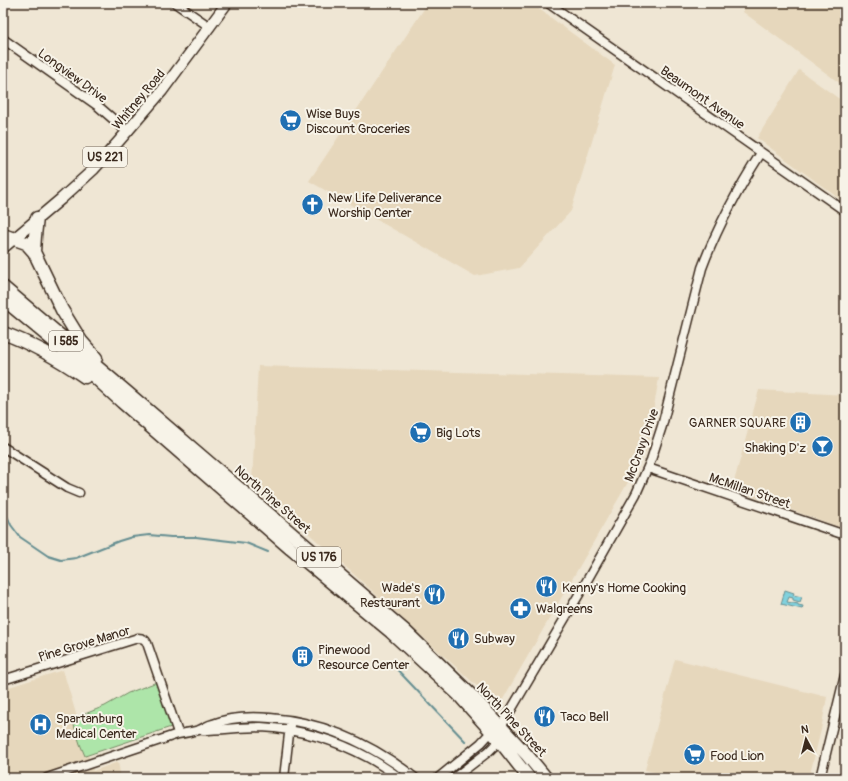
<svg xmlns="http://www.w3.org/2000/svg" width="848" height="781" viewBox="0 0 848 781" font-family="Pangolin,sans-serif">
<rect width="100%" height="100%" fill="#efe6d4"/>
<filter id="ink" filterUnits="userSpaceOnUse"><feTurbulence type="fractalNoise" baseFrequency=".025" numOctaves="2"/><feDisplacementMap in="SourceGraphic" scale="8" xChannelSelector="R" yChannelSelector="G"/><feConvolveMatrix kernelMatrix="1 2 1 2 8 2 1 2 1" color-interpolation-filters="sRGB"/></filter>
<g filter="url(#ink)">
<path fill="#e6d7bc" d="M428,3h103l84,62 -44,146 -52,57 -44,8 -166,-95z
M746,3h99v84l-102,-75z
M799,70l46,33v100l-88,-65z
M258,366l401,12 -13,73 -147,255 -247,-224z
M759,390l86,5v134l-113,-40z
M675,659l152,38 -6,33 -12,48h-132l-32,-8z
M63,670l30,101 25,-9 3,16h-118v-89z"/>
<path fill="#ade5a9" stroke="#748864" d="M157,682l14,45 -86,29 -5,-12 -8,-25 33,-13 23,-13z"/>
<path fill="#81d1dd" stroke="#658e91" d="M785,590l9,3 -1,2 9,2 -2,5 -7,-2v-2l-4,-1 -2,5 11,2v1l5,1 -1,3 -21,-5z"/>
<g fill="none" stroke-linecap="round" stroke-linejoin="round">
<path stroke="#658e91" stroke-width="2" d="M3,497l4,19 4,9 9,12 28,19 13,4 15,-2 43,-17 13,-4 17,-2 22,2h25l50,6 22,9
M389,661l77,81"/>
<defs>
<path id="minor" d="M175,3l35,24
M548,3l297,208
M3,39l95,67 30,26
M3,447l64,41 12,5
M648,468l197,67
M3,680l135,-42c5,0 7,1 9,5l30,87 1,4
M501,727l80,-136 55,-97 15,-34 11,-34 40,-158c15,-40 36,-79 59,-115
M203,730c19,0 38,-3 58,-3 38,2 75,13 108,31 11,6 21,13 31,20
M47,778l131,-44c7,-1 14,-2 21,-4 5,-2 9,-5 14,-6 6,-2 12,-4 18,-5 12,-2 27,-2 39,-1 55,4 102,26 145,60
M284,778l6,-53
M438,778l43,-35 11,-12 2,-1
M454,778l34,-26 6,-6 7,-10
M820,778l25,-103"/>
<path id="major" d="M3,248l58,-49 33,-30 25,-28 43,-50 65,-88"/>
<path id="highway" d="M3,235l23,8 8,9 28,58 19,31 15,17
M34,252l1,-16 2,-18
M3,287l126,107 275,236 69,67 54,58 19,23
M3,299l70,58 49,45 169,147 100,83 67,62 41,46 30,38
M3,333c30,11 56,26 82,44"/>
</defs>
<use href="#minor" stroke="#3b2a1e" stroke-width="11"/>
<use href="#major" stroke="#3b2a1e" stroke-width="13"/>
<use href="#highway" stroke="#3b2a1e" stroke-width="15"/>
<use href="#minor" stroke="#f7f3e8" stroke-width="8"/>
<use href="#major" stroke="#f7f3e8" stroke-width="10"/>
<use href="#highway" stroke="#f7f3e8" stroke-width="12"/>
</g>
</g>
<defs>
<symbol id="supermarket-disc" viewBox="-11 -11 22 22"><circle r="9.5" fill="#1f6fb2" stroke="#f7f3e8"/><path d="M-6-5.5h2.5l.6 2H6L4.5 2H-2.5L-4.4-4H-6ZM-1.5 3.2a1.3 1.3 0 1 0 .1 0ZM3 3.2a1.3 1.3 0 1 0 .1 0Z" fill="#fff"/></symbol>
<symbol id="church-disc" viewBox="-11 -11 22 22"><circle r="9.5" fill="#1f6fb2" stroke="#f7f3e8"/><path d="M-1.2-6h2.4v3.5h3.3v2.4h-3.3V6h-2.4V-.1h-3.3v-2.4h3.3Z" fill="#fff"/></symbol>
<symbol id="building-disc" viewBox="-11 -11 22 22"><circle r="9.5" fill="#1f6fb2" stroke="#f7f3e8"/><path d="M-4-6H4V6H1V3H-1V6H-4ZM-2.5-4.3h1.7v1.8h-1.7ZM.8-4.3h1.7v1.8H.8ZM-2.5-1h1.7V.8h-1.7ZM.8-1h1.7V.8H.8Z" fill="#fff"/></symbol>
<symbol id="bar-disc" viewBox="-11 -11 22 22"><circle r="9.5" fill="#1f6fb2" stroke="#f7f3e8"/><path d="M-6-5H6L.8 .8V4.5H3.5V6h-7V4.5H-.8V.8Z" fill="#fff"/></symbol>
<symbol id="restaurant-disc" viewBox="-11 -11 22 22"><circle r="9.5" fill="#1f6fb2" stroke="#f7f3e8"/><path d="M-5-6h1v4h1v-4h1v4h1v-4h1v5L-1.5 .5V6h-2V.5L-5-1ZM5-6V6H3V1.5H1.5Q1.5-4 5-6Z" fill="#fff"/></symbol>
<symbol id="pharmacy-disc" viewBox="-11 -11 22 22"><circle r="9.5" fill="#1f6fb2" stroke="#f7f3e8"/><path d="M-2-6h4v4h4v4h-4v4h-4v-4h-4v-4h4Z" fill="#fff"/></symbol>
<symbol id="hospital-disc" viewBox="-11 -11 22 22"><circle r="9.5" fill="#1f6fb2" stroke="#f7f3e8"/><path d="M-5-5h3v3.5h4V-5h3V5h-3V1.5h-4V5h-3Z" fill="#fff"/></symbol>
</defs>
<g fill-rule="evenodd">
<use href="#supermarket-disc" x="278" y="108" width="25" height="25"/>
<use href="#church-disc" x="300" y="192" width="25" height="25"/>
<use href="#building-disc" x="788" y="410" width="25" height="25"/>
<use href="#supermarket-disc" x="408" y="420" width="25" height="25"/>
<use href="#bar-disc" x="810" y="434" width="25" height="25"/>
<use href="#restaurant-disc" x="534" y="574" width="25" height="25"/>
<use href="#restaurant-disc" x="422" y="582" width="25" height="25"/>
<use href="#pharmacy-disc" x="508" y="596" width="25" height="25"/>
<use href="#restaurant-disc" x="446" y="626" width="25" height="25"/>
<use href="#building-disc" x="290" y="644" width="25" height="25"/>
<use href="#restaurant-disc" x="532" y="704" width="25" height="25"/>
<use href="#hospital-disc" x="28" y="712" width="25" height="25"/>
<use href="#supermarket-disc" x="682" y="742" width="25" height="25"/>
</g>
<g text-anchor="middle" stroke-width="4" stroke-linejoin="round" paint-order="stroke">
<g fill="#f7f3e8" stroke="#73665b" stroke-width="1">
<rect x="83" y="147" width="44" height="20" rx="3"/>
<rect x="49" y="331" width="34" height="20" rx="3"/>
<rect x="297" y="547" width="44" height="20" rx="3"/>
</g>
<g font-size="12" font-weight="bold" fill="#3b2a1e">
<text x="105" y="161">US 221</text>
<text x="66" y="345">I 585</text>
<text x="319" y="561">US 176</text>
</g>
<g font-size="13" fill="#3b2a1e" stroke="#f7f3e8">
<text transform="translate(73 75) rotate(36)" y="5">Longview Drive</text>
<text transform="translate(703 97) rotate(35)" y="5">Beaumont Avenue</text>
<text transform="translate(138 99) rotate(-50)" y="5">Whitney Road</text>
<text transform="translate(641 445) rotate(-70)" y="5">McCravy Drive</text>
<text transform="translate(750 490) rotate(19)" y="5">McMillan Street</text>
<text transform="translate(273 499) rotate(41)" y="5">North Pine Street</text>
<text transform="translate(84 643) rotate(-17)" y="5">Pine Grove Manor</text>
<text transform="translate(512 719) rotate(47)" y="5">North Pine Street</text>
</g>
<g font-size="13" fill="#3b2a1e" stroke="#f7f3e8" text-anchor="start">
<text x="306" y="118">Wise Buys<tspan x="306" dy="15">Discount Groceries</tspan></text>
<text x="328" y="202">New Life Deliverance<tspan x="328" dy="15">Worship Center</tspan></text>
<text x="786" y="427" text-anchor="end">GARNER SQUARE</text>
<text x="436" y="437">Big Lots</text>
<text x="806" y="452" text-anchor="end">Shaking D'z</text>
<text x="420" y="592" text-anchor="end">Wade's<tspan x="420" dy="15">Restaurant</tspan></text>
<text x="562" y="592">Kenny's Home Cooking</text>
<text x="536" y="613">Walgreens</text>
<text x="474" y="643">Subway</text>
<text x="318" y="654">Pinewood<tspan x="318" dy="15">Resource Center</tspan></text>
<text x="560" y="721">Taco Bell</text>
<text x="56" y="723">Spartanburg<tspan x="56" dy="15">Medical Center</tspan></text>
<text x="710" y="760">Food Lion</text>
</g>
</g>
<rect width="848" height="781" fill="none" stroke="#f7f3e8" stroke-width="16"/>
<rect x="8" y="8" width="832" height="765" fill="none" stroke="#3b2a1e" stroke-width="1.5" filter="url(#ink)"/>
<g transform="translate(806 739) rotate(353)" stroke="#f7f3e8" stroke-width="3" paint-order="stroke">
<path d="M0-3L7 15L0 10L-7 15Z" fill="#3b2a1e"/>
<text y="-6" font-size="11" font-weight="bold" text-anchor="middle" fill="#3b2a1e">N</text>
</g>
</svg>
